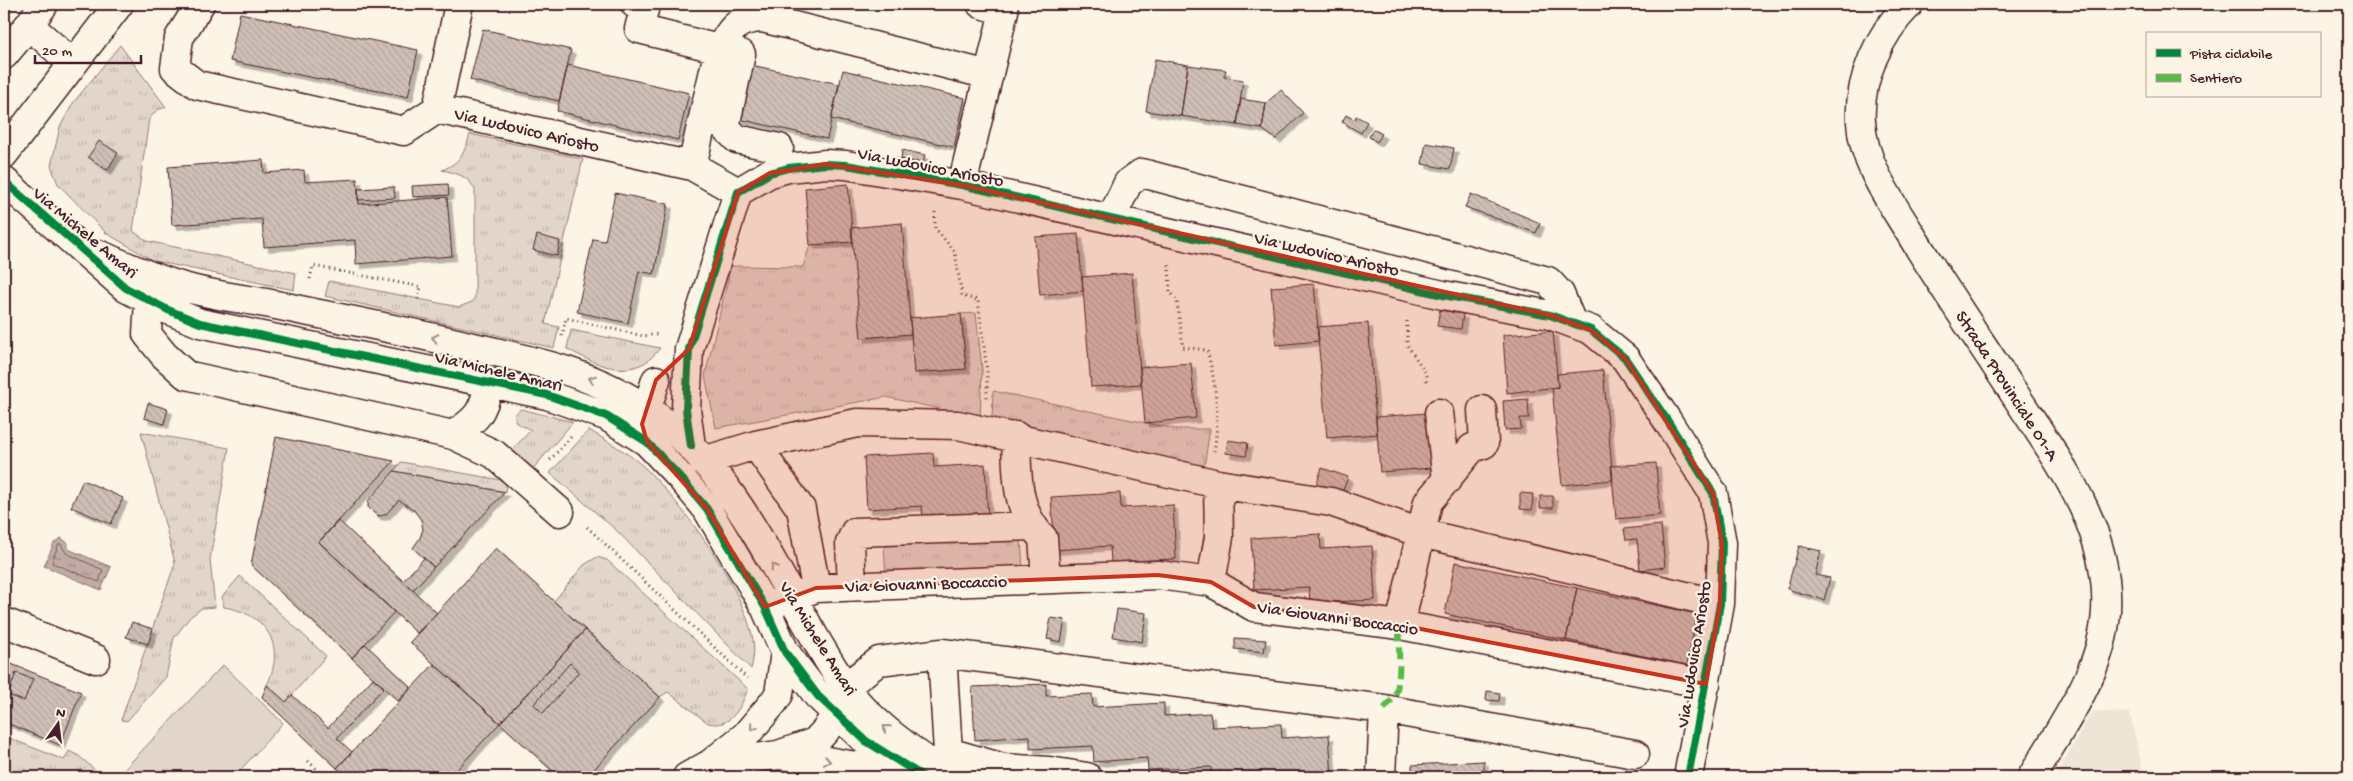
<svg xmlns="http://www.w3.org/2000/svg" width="2353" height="781" viewBox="0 0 2353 781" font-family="'Gochi Hand',sans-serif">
<defs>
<pattern id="grass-tufts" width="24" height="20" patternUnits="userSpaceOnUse" patternTransform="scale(1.25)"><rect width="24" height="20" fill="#e2d5ca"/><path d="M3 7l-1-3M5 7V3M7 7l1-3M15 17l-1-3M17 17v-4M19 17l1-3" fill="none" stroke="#c3b6ae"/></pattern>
<pattern id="water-ripples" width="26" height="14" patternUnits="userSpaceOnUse" patternTransform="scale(1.25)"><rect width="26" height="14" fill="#c0aca5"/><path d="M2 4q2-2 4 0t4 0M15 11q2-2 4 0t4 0" fill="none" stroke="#9e8b87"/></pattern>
<pattern id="building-back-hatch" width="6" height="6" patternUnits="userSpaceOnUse" patternTransform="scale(1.25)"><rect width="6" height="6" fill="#cfc0b7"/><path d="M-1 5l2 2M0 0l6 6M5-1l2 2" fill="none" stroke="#b3a59e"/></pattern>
<filter id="shadow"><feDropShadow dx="4.5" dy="4.5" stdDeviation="0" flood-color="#0004"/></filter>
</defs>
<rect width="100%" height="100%" fill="#fcf5e5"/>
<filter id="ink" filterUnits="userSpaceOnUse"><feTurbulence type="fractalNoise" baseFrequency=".02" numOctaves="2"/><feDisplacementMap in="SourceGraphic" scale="10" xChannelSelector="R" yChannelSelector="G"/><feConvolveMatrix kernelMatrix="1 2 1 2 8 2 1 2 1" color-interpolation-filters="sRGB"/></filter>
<g filter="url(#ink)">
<path fill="#eee5d7" d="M2092,711l38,2 14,64h-89z"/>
<path fill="url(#grass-tufts)" stroke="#967a7a" d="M120,45l46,62 -9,3 -8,9 -16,112 14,10 149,32 -2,17 -140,-29 -48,-28 -48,-49 -7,-18 9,-39 13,-24z
M470,134l113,25 -38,165 14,3 -5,21 -229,-52 4,-15 130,26 13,-5 3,-5v-107c-6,-14 -19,-17 -33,-20 18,-7 23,-18 28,-36z
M853,242l8,96 50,-4 3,39 52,-4 -5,-55 15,-1 6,57 -2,48 -94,-21 -170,31 -11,-52 26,-110 72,1 7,-22z
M571,330l89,18c-4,5 -9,11 -14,14 -27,16 -55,-1 -79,-13z
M993,391l182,38h35l-6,38 -212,-47z
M521,409l52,13 -41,48 -22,-18 21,-22 -15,-7c-2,-7 -1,-10 5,-14z
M589,430c18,11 38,22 54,36 38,36 98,118 109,169 3,12 2,23 -1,34l-135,-139 -66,-57z
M141,432l88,16 -19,112 5,47 -13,1 -12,9 -16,21 -8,39 -39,44 -6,-1 54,-157z
M401,462l106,19 -2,11 -111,-21z
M1021,540l2,30 -137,6 -2,-30z
M597,557l10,3 141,129c-7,18 -17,40 -40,34l-40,-31 -8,5 -106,-96 30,-36z
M240,576l86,80 -40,46 -19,-17c19,-40 0,-71 -43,-78l-2,-10z
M4,736l60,24 5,-9 10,5 24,21h-99z"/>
<path fill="#e2d5ca" stroke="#967a7a" d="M223,665l60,58 -49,54h-117z"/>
<path fill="url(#water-ripples)" stroke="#917474" d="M61,538l7,5v6l43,18 -10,23 -57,-24 10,-23z"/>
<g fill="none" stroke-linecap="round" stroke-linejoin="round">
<path stroke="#79575c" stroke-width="1" d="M61,544l5,9 37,17 -4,12 -47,-19 6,-18z"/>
</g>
<path fill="url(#building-back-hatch)" stroke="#4a1f2b" filter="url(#shadow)" d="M240,13l178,37 -10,47 -178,-36z
M483,29l88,21 -12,51 -89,-21z
M1155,59l33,6 -7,51 -35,-5z
M568,65l121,28 -11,47 -121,-29z
M751,65l88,19 -12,55 -88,-20z
M1188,65l38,5 -2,7 19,3 -6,45 -56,-9z
M843,70l122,28 -11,49 -123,-28z
M1281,90l22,23 -27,26 -14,-10 4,-26z
M1241,99l25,4 -4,26 -25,-4z
M1346,115l9,5 1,-4 11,6 -6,11 -19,-11z
M1373,129l9,5 -5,8 -8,-5z
M99,141l19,12 -11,17 -19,-13z
M1426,143l28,5 -4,21 -28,-5z
M902,150l23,5 -2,10 -22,-5z
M263,160l1,13 40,-3 1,12 52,-3 2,25 88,-7 5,59 -96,8 -1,-24 -91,7 -2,-28 -90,6 -4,-58z
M448,184l1,11 -36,2 -1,-11z
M848,184l5,58 -43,3 -5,-57z
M394,187l1,11 -37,2v-11z
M615,193l53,11 -14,70 -15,-3 -11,52 -51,-11 16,-73 12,2z
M1471,194l69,29 -4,10 -71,-26z
M902,223l9,111 -50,4 -10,-110z
M1078,234l5,57 -43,4 -5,-58z
M537,235l23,6 -3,15 -24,-6z
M1132,273l9,111 -50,3 -9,-110z
M1314,284l5,57 -43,4 -5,-58z
M1440,310l23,4 -2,15 -24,-3z
M961,314l5,55 -52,4 -4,-55z
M1368,323l9,111 -50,4 -10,-111z
M1553,331l5,56 -51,6 -4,-58z
M1191,363l5,55 -51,5 -5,-56z
M1603,370l10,110 -51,5 -10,-97 6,-1 -1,-13z
M1528,399l1,19h-9l1,11 -16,1 -2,-29z
M148,403l20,6 -4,15 -20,-6z
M1427,413l5,55 -52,4 -4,-55z
M276,437l118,24 -75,81 75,70 -42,46 -101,-93z
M1228,440l20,3 -2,13 -20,-3z
M933,453l1,14 51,-3 3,54 -65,4 -1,-16 -55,3 -3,-52z
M1656,463l4,52 -44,4 -5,-53z
M1322,468l26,9 -7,19 -26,-8z
M394,471l111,21 -71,75 -21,-19 7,-10 3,-9 -2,-9 -7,-10 -15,-10 -13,14 -5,2 -5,-1 -8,-8v-6z
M83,480l40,18 -12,26 -40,-17z
M1120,493l1,15 52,-3 3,54 -65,3 -1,-16 -55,4 -4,-53z
M1520,493l13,1 -1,16 -12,-1z
M1540,496h13v12h-13z
M338,520l99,93 -20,20 -98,-91z
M1661,525l4,42 -25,3 -3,-31 -11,1 -2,-11z
M1320,534l1,15 51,-3 3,54 -65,3 -1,-16 -55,3 -3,-52z
M1799,546l22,5 -6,24 15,3 -6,22 -37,-11z
M496,548l89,82 -85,93 -90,-81z
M424,558l10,9 -21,23 -10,-9z
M1455,562l122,26 -11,52 -121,-26z
M1577,588l120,26 -10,51 -121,-25z
M1117,609l29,4 -4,29 -29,-5z
M1051,618l14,2 -4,22 -14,-3z
M132,622l21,7 -5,15 -22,-7z
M585,630l75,67 -73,80h-28l-59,-54z
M1235,638l31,2 -2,12 -29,-3z
M365,644l46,43 -13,14 -46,-43z
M4,661l77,31 -21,53 -56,-23z
M570,663l9,9 -36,41 -9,-9z
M434,664l66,59 -50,54h-103l-10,-9z
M16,673l17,6 -9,22 -16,-6z
M373,678l11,9 -47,51 15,14 -15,16 -75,-71 5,-12 19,17 6,-7 36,33z
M1046,684v12l46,-2 1,13 71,-4v13l46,-3 2,14 69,-3 1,14 47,-3 3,42h-121v-10l-63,3 -1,-12 -53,4 -1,-16 -63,3v-13l-55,4 -3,-53z
M1487,691l13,2 -1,8 -13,-1z
M1484,761v13l48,-3 1,6h-121v-12z"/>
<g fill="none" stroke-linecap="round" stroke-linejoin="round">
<defs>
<path id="minor" d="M44,4l-15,21 44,39
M200,4l-21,34 -4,30 22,17 207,46 33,-22 255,57 46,26
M635,4l10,2 -6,23 80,20 -27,117
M1909,4c-29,29 -51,75 -48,118 2,40 28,77 49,111 32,53 68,105 102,157 43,67 99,137 94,221 -3,61 -45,115 -74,166
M4,55l25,-30
M437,109l22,-105
M779,148l-42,-9 -12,-12 16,-73 -22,-5c15,-22 15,-29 43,-31l227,57
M4,154l115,-150
M4,181l122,107 42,22 32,13 347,72 59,21 41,26 35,37 25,30 58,98 20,45 33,44 48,45 58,36
M962,185l42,-174 -23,-7
M1111,219l17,-36 14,-10 406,108 12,13 12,29
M98,254c26,11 52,23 79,31 30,10 63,13 94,19 66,14 132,26 198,42 66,15 127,27 183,67 92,65 131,182 192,272 21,33 75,73 109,92
M149,300l-2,34 17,21 22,20 267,60 41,19 66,58
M1439,413l8,67
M642,424l14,-44
M453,435c26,-17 29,-22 37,-52
M1016,436c1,37 -1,75 27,102l3,41
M756,445l101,-22 101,2 260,59 113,18 90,31 299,71
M691,446l-5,-37 3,-60 49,-157 32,-19 18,-5 38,-4 20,1 116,20 481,110 107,20 41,15 34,28 42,62 46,73 9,50 -2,61 -32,173
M703,461l53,-16 45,64 15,79
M1211,582l8,-45 -1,-53
M852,586l-2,-43 5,-11 176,-6
M776,603l40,-15 342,-13 53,7 43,25 146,18 306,59
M4,622l92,37
M1400,625l28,-123 44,-54 12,-4 -2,-34
M942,653l6,99
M778,755l37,-13 11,-12 10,-17 9,-26 34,-26 63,-8 442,56 251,45
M710,764l68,-9 38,4 95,17
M939,770l9,-18 55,16 46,3 38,6
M687,777l23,-13 35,-28 28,-33 6,-9 6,-42
M1381,777l3,-68"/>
</defs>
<use href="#minor" stroke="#4a1f2b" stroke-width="31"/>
<path stroke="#4a1f2b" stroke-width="3" stroke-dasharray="1 4" stroke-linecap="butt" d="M935,212v16l20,24 7,44 16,4 9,71v29
M1169,265l1,26 7,10 6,46 24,3c9,33 13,68 7,101
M310,279l3,-13 108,21 -4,16
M1407,321v24l19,28v10
M562,336l4,-18 77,18 16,-2
M550,460l21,-23
M587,527l162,153
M308,761l17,16"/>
<use href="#minor" stroke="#fcf5e5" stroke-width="28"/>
<path stroke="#58b947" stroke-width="6" stroke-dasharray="12 6" stroke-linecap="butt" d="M1384,709c5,-6 12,-13 13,-20 5,-21 0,-42 3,-64"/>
<defs>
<path id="cycleway" d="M4,181l122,107 42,22 32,13 347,72 59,21 41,26 35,37 25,30 58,98 20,45 33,44 48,45 58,36
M691,446l-5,-37 3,-60 49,-157 32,-19 18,-5 38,-4 20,1 116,20 481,110 107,20 41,15 34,28 42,62 46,73 9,50 -2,61 -32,173"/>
</defs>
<use href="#cycleway" stroke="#fcf5e5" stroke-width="11"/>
<use href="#cycleway" stroke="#00873e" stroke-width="8"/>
</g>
<defs><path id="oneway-chevron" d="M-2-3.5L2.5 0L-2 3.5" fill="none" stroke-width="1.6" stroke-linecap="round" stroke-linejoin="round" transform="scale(1.25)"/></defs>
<g stroke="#a38a88">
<use href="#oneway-chevron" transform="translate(435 338) rotate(-168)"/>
<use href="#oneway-chevron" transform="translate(592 379) rotate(-159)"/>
<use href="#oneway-chevron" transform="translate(774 567) rotate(-121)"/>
<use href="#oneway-chevron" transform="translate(753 727) rotate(130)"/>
<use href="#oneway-chevron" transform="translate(886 728) rotate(-139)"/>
<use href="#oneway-chevron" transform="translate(827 761) rotate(10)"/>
</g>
</g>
<path fill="#c8321e" fill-opacity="0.2" stroke="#c8321e" stroke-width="4" stroke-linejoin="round" d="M826,164l136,21 588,130 41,15 34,28 88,135 9,50 -2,61 -14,80 -306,-59 -146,-18 -43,-25 -53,-7 -342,13 -51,19 -58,-98 -60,-67 -5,-18 14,-44 33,-31 49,-157 32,-19z"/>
<g text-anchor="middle" stroke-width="4.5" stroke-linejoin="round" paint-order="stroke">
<g font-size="18" fill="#4a1f2b" stroke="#fcf5e5">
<text transform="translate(527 129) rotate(13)" y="6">Via Ludovico Ariosto</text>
<text transform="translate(931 166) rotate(11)" y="6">Via Ludovico Ariosto</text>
<text transform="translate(86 232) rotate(40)" y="6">Via Michele Amari</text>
<text transform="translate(1327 253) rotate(13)" y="6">Via Ludovico Ariosto</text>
<text transform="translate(499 370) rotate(13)" y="6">Via Michele Amari</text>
<text transform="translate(2008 385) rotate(57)" y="6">Strada Provinciale 01-A</text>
<text transform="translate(926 583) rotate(-2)" y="6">Via Giovanni Boccaccio</text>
<text transform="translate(1338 617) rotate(8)" y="6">Via Giovanni Boccaccio</text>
<text transform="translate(819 638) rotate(58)" y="6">Via Michele Amari</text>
<text transform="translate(1693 654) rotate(-81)" y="6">Via Ludovico Ariosto</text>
</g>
</g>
<rect width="2353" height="781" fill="none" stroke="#fcf5e5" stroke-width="20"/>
<rect x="10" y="10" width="2333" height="761" fill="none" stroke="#4a1f2b" stroke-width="2" filter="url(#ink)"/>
<rect x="2146" y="32" width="175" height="65" fill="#fcf5e5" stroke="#b59f9b"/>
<rect x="2156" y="49" width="25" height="8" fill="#00873e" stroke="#b59f9b"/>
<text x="2190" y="58" font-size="15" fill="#4a1f2b">Pista ciclabile</text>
<rect x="2156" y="74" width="25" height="8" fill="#58b947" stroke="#b59f9b"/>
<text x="2190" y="82" font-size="15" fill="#4a1f2b">Sentiero</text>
<g transform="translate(58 724) rotate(14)" stroke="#fcf5e5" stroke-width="4" paint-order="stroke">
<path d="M0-4L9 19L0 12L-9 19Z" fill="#4a1f2b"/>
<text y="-8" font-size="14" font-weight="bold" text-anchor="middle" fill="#4a1f2b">N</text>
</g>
<path d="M35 55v8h106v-8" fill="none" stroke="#4a1f2b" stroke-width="2.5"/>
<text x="42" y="55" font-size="15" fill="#4a1f2b" stroke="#fcf5e5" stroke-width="4" paint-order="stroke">20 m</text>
</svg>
